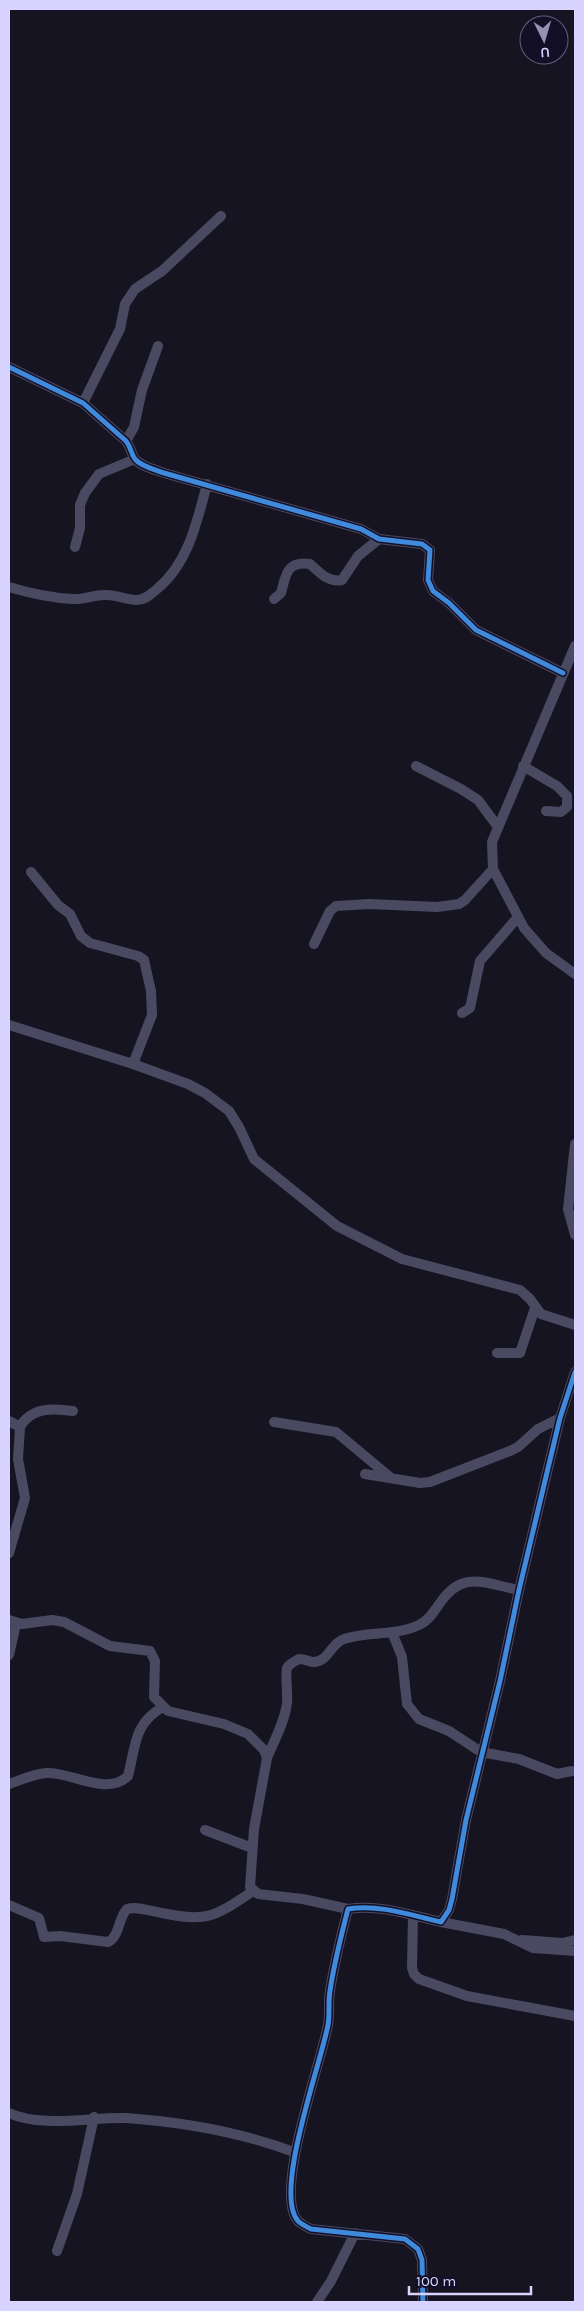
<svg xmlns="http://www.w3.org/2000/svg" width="584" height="2311" viewBox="0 0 584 2311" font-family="Karla,sans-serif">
<rect width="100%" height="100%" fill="#161421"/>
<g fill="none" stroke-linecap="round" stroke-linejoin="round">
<path stroke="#4a4962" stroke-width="10" d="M9,367l74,36 43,38c5,6 5,13 9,18 5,7 21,11 29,14l197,56 18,10 43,5 8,6 -2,30 5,11 16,12 27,27 87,43
M83,403l37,-74 5,-25 10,-15 27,-18 59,-55
M126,441l8,-14 8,-37 16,-44
M75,547l5,-19v-23l5,-12 14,-19 36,-15
M9,587c20,6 42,11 64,12 11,1 22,-5 34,-4 10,0 20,5 30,5 8,0 14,-6 20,-11 31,-25 40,-67 50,-105
M274,599l7,-6c5,-18 5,-32 29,-29 9,8 18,19 32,16l16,-24 21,-17
M575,646l-83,196 1,27 31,59 22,25 29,21
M416,766l45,23 17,11 20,27
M523,766l34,20 10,10v11l-6,5 -15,-1
M31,872l27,33 12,9 11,22 9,7 48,13 6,4 7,31 1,24 -19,49
M314,944l16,-33 6,-5 33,-2 68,3 22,-3 6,-4 28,-31
M462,1013l8,-5 10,-47 38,-44
M9,1025l124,39 55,20 17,9 24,18 10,16 15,32 83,67 65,33 118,31 10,9 11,15 34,11
M575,1144l-7,65 7,26
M497,1353h23l15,-45
M9,1421l11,6 -2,32 7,39 -16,55
M274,1422l62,10 54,45
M20,1427c11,-20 33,-19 53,-16
M365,1474l55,9 10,-1 80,-31 8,-4 20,-18 22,-11
M9,1620l13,4 30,-4 12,2 46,24 40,5 5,10 -1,36 14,14 56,13 24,10 16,16 3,8 -13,71 -4,58 8,7 45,5 45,10
M392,1632l10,25 5,47 12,15 30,12 32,21 38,7 38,15 15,-3
M9,1655l7,-31
M267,1758c7,-17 18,-37 20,-55 1,-8 -2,-31 0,-35 2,-4 8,-7 12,-9 5,0 11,3 15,3 15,-1 17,-19 30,-23 24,-8 52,-3 75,-14 10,-4 15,-14 21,-22 23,-34 46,-19 79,-13
M9,1784c12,-4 24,-10 37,-11 24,-2 61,24 82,3 8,-30 5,-52 35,-69
M205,1830l47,18
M9,1905l30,13 5,19 16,-1 48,6c12,-6 10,-24 19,-33 11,-3 23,2 35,4 45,10 54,3 91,-22
M413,1915l-1,53 2,6 5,5 48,17 108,20
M441,1922l63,12 29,14 42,3
M522,1940l40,3 13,-3
M9,2113c32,15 81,4 117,5 57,4 114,14 168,34
M57,2251l20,-57 17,-77
M317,2302l14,-21 24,-48
M423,2302l-1,-42 -4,-11 -13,-10 -94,-10c-4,-2 -10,-5 -13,-8 -25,-28 23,-158 30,-196 2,-11 0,-23 2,-34 4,-28 11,-54 18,-82 32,-5 62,6 93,13l8,-12 3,-11 14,-79 34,-139 19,-91 41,-172 15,-46"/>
<defs>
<path id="cycleway" d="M9,367l74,36 43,38c5,6 5,13 9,18 5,7 21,11 29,14l197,56 18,10 43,5 8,6 -2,30 5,11 16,12 27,27 87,43
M423,2302l-1,-42 -4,-11 -13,-10 -94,-10c-4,-2 -10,-5 -13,-8 -25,-28 23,-158 30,-196 2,-11 0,-23 2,-34 4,-28 11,-54 18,-82 32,-5 62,6 93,13l8,-12 3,-11 14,-79 34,-139 19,-91 41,-172 15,-46"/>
</defs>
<use href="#cycleway" stroke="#130f26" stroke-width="8"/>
<use href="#cycleway" stroke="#408adc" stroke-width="5"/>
</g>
<rect width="584" height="2311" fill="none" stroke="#d9d4ff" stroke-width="20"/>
<g transform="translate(544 40) rotate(175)"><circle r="24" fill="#130f26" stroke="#625e7d"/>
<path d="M0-4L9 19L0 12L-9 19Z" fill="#9591b1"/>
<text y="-8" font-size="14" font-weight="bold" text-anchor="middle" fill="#d9d4ff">U</text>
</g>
<path d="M409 2286v8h122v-8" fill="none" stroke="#d9d4ff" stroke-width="2.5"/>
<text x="416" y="2286" font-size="15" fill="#d9d4ff" stroke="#130f26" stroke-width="4" paint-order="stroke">100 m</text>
</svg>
